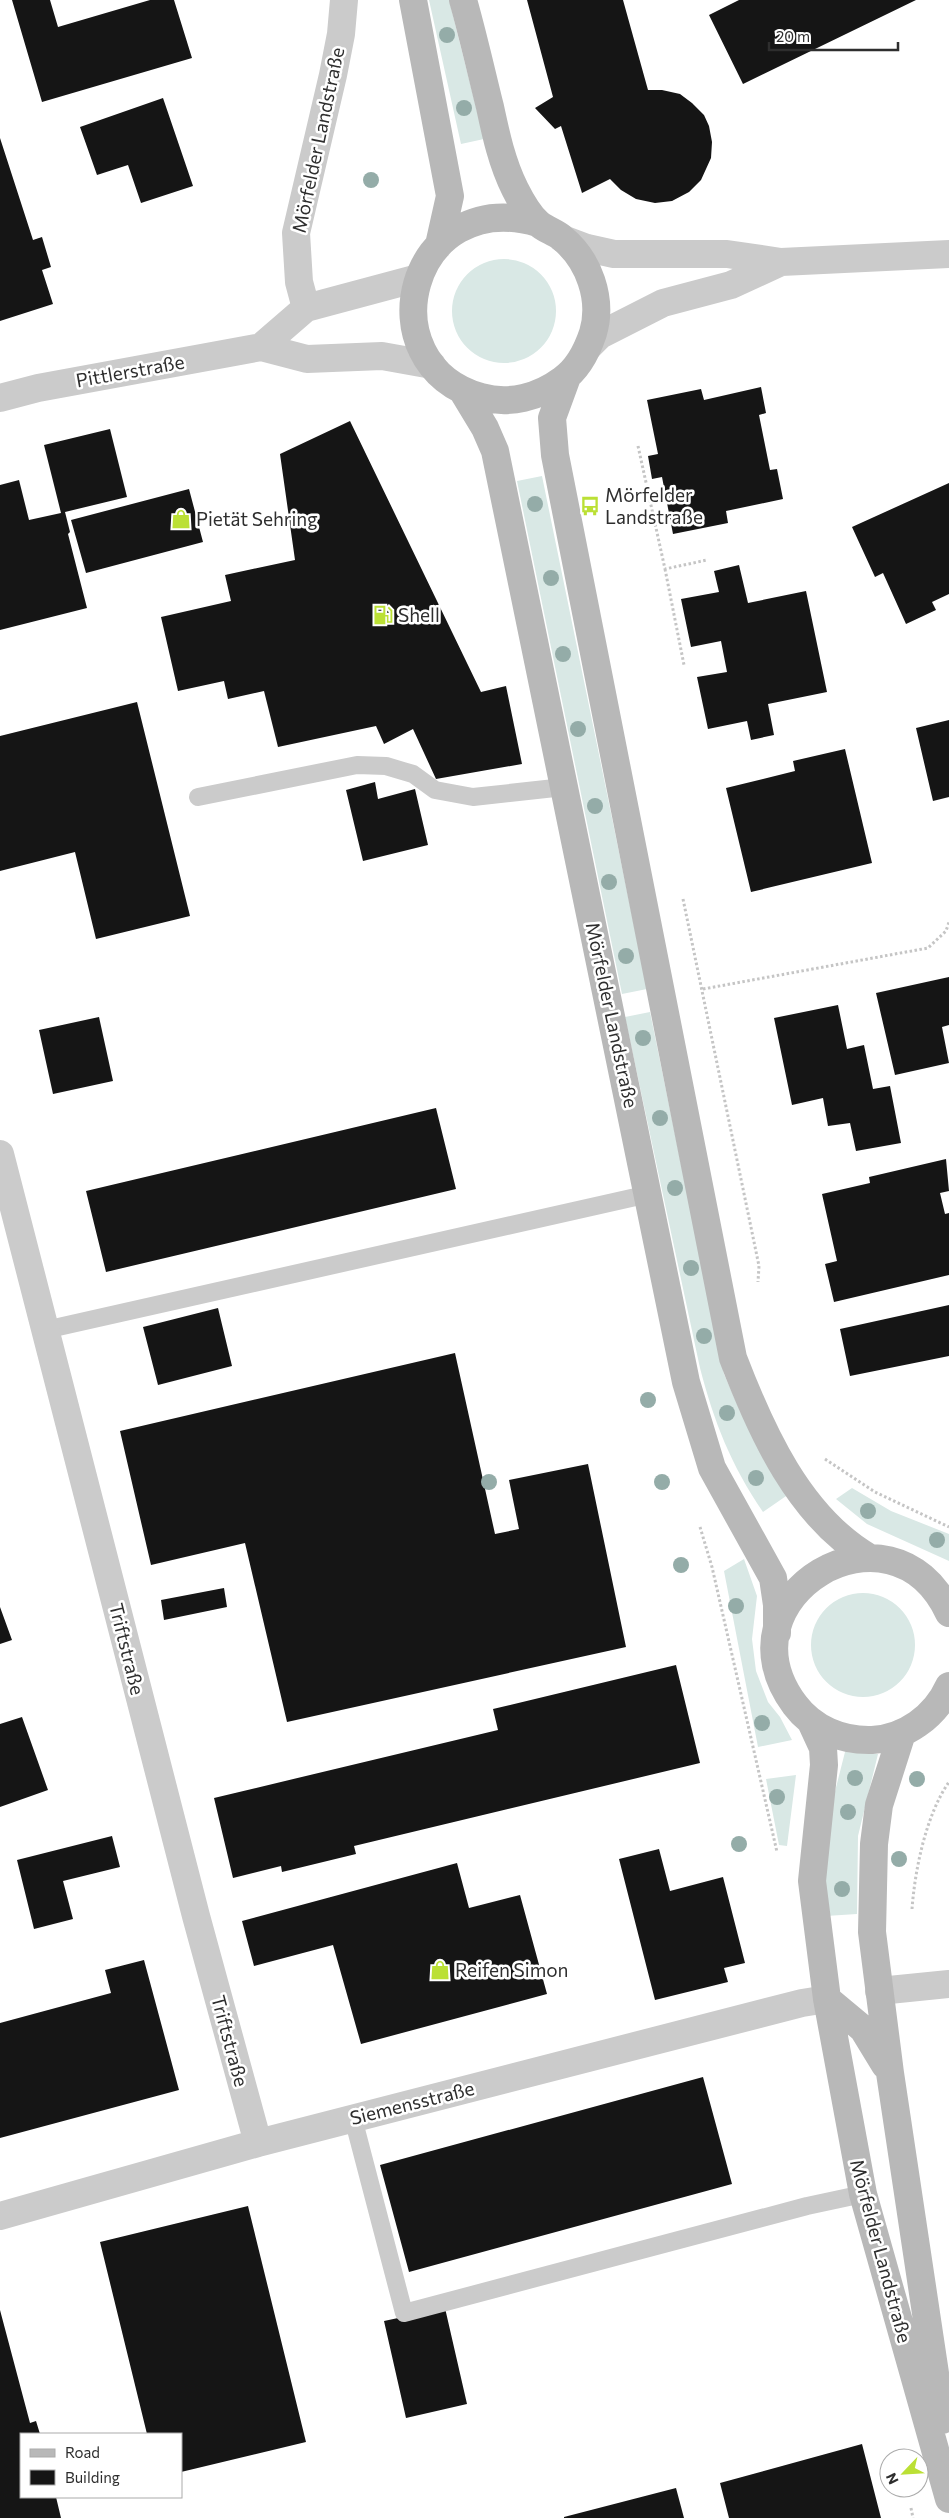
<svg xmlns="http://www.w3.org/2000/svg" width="949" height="2518" viewBox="0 0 949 2518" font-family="Commissioner,sans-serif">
<rect width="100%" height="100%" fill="#fff"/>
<path fill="#d9e8e5" d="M429,0h20l35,139 -23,5z
M452 311a52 52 0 1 1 104 0a52 52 0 1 1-104 0Z
M542,476l105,513 -25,5 -105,-513z
M650,1012l74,362 16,37 49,83 -26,18c-32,-47 -49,-90 -63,-144l-75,-351z
M852,1488l39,23 58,23v27l-82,-37 -31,-25z
M744,1559l13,37 -5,43 4,32 12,31 12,15 12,23 -34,7 -34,-176z
M811 1645a52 52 0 1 1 104 0a52 52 0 1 1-104 0Z
M845,1752l33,2 -20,82 -1,78 -31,2 -4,-39 6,-58z
M796,1775l-9,71 -8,-1 -13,-66z"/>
<path fill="#151515" d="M12,0h38l8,27 92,-27h24l18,58 -150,44z
M527,0h96l25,90h14l18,4 12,9 12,12 5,11 3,16 -1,16 -10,22 -12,12 -17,9 -17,2 -19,-4 -15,-9 -11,-11 -28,14 -21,-67 -6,3 -20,-21 18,-11z
M739,0h177l-173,84 -34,-69z
M163,98l30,88 -52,17 -13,-38 -31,10 -17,-48z
M0,138l33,102 9,-3 9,30 -9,3 11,34 -53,17z
M761,387l5,26 -7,2 11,55 7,-1 6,30 -57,12 2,12 -55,11 -11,-57 -10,2 -4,-23 10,-2 -11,-54 54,-11 3,11z
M350,421l131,271 25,-6 16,78 -86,15 -23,-50 -29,15 -8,-18 -98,21 -14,-56 -36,8 -4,-18 -46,10 -17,-74 70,-16 -6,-26 70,-15 -15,-106z
M110,429l17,68 -62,15 5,20 -2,2 19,74 -87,22v-145l19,-5 10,40 32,-7 -17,-68z
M949,483v111l-17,8 4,8 -30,14 -23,-51 -8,4 -23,-50z
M189,489l14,53 -117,31 -15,-53z
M739,565l9,38 58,-12 21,101 -59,12 6,31 -23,5 -4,-19 -39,8 -11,-52 30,-5 -6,-31 -30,6 -10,-48 38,-7 -5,-21z
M137,702l53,214 -94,23 -21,-87 -75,19v-135z
M949,720v77l-16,4 -17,-73z
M845,749l27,114 -121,29 -25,-104 69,-17 -2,-10z
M375,782l3,17 37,-10 13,56 -65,16 -17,-71z
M949,977v48l-7,2 7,36 -54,12 -19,-82z
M838,1005l9,44 17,-4 9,44 17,-3 11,57 -45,8 -6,-28 -22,3 -5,-28 -31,7 -18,-87z
M99,1017l14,64 -60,13 -14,-64z
M436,1108l20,81 -350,83 -20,-81z
M946,1159l3,32 -9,2 5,21 4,-1v62l-115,27 -9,-38 12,-3 -15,-67 48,-11 -1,-6z
M949,1305v51l-99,20 -10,-47z
M218,1308l14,58 -74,19 -15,-58z
M455,1353l40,181 24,-5 -10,-49 79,-16 38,183 -339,75 -42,-179 -94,22 -31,-134z
M224,1588l3,19 -63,13 -3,-20z
M0,1607l12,33 -12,4z
M676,1665l24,98 -346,83 2,8 -74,18 -1,-6 -48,12 -19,-80 284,-68 -5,-21z
M22,1717l26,73 -48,17v-83z
M112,1836l8,31 -57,14 10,38 -39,10 -17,-69z
M659,1849l11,42 53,-14 22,86 -21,5 4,14 -73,18 -36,-141z
M457,1863l12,45 51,-13 27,99 -186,50 -28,-99 -79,21 -12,-45z
M144,1960l35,130 -179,48v-115l111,-30 -6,-23z
M703,2077l29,107 -323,88 -29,-107z
M248,2206l58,236 -125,30v-38h-34l-47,-192z
M445,2308l22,96 -61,14 -22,-97z
M0,2310l30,113 6,-2 4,13h-19v63h35l5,21h-61z
M862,2444l19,74h-152l-9,-35z
M676,2488l8,30h-120v-1z"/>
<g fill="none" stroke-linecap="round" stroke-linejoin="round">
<path stroke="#c5c5c5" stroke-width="3" stroke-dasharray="2.5 2.5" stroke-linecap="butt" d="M638,446l27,123 42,-9
M665,569l19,96
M683,899l76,367 -1,16
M703,989l225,-41 18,-17 3,-9
M825,1459l50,33 74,35
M700,1527l12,40 65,285
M912,1909c3,-40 14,-94 37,-127
M911,2508l2,10"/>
<path stroke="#cbcbcb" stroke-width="18" d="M198,797l159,-32 29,1 27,8 22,16 38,7 91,-10
M45,1330l604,-136
M353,2118l51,195 403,-107 56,-12"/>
<path stroke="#cbcbcb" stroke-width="28" d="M563,239l24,9 27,6h113l54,8 168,-8
M306,308l-7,-26 -3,-49 37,-158 8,-41 3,-34
M261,347l45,-39 112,-30
M588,347l12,-12 63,-32 68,-18 50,-23
M0,398l38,-10 223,-41 46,12 75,-3 50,9
M0,1154l196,762 62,227
M879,1991l70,-7
M0,2216l258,-73 544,-140 25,-4"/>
<path stroke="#b8b8b8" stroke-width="28" d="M413,0l37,196 -11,49
M463,0c10,35 18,71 27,107 6,28 12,56 25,82 5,10 14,26 23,34 6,6 17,9 24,15 27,22 41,61 31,95 -6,18 -15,36 -31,47 -23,17 -52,25 -81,17 -117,-33 -72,-212 57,-174
M567,377l-15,41 3,37 178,903c28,73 66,159 137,200
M462,390l23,38 10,23 191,931 26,86 61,110 4,27v28
M949,1613c-57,-123 -235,-16 -154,92 18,24 47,36 77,35 33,-2 63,-23 77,-54
M811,1722l12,26 1,17 -12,116 15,118 36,195 86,305
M902,1733l-23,72 -5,39 -2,88 18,141 52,347
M827,1999l36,30 22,36"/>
</g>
<g fill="#94aca8">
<circle cx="447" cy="35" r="8"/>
<circle cx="464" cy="108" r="8"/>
<circle cx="371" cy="180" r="8"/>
<circle cx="535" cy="504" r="8"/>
<circle cx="551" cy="578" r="8"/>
<circle cx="563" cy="654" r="8"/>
<circle cx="578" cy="729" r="8"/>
<circle cx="595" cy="806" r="8"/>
<circle cx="609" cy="882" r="8"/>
<circle cx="626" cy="956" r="8"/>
<circle cx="643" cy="1038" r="8"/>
<circle cx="660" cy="1118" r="8"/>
<circle cx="675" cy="1188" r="8"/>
<circle cx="691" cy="1268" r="8"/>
<circle cx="704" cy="1336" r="8"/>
<circle cx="648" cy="1400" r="8"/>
<circle cx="727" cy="1413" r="8"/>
<circle cx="756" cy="1478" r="8"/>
<circle cx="489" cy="1482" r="8"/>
<circle cx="662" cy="1482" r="8"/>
<circle cx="868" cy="1511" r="8"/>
<circle cx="937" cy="1540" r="8"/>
<circle cx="681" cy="1565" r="8"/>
<circle cx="736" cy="1606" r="8"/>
<circle cx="762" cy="1723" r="8"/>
<circle cx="855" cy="1778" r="8"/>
<circle cx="917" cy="1779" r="8"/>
<circle cx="777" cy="1797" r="8"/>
<circle cx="848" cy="1812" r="8"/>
<circle cx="739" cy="1844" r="8"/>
<circle cx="899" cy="1859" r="8"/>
<circle cx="842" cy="1889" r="8"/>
</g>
<defs>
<symbol id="bus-bare" viewBox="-9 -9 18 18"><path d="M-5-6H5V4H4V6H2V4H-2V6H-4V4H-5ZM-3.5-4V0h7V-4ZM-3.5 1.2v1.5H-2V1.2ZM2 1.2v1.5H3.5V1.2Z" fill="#bbe035" stroke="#fff" stroke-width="2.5" paint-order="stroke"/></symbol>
<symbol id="shop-bare" viewBox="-9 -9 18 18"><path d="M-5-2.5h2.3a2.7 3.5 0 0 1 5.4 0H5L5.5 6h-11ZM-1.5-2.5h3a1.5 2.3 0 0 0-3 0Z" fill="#bbe035" stroke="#fff" stroke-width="2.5" paint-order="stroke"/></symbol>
<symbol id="fuel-bare" viewBox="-9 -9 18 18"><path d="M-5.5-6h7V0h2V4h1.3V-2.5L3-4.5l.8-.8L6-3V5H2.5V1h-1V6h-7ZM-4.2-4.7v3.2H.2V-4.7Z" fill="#bbe035" stroke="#fff" stroke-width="2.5" paint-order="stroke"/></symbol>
</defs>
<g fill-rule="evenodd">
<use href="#bus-bare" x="576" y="492" width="28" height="28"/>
<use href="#shop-bare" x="167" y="505" width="28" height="28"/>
<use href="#fuel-bare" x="369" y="601" width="28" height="28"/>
<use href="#shop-bare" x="426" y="1956" width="28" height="28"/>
</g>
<g text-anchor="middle" stroke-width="5" stroke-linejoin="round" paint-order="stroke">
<g font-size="19" fill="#2e2e2e" stroke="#fff">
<text transform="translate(318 140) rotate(-78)" y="7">Mörfelder Landstraße</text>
<text transform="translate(130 371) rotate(-10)" y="7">Pittlerstraße</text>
<text transform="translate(612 1015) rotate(78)" y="7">Mörfelder Landstraße</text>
<text transform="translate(127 1649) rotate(76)" y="7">Triftstraße</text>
<text transform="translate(230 2041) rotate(75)" y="7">Triftstraße</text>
<text transform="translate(412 2103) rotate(-14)" y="7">Siemensstraße</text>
<text transform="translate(881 2251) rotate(75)" y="7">Mörfelder Landstraße</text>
</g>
<g font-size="19" fill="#2e2e2e" stroke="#fff" text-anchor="start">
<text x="605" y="502">Mörfelder<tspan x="605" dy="22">Landstraße</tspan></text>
<text x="196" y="526">Pietät Sehring</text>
<text x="398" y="622">Shell</text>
<text x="455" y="1977">Reifen Simon</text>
</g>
</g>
<rect x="20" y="2433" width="162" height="65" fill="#ffffff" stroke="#ababab"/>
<rect x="30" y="2449" width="25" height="8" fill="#b8b8b8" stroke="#ababab"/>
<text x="65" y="2458" font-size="15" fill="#2e2e2e">Road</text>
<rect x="30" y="2470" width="25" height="15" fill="#151515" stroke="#ababab"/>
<text x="65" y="2483" font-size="15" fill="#2e2e2e">Building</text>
<g transform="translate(904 2473) rotate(245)"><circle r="24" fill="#ffffff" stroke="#ababab"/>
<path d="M0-4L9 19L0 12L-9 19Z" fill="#bbe035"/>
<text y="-8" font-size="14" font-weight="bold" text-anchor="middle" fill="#2e2e2e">N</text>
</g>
<path d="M769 42v8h129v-8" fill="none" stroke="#2e2e2e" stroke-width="2.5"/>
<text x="776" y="42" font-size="15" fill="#2e2e2e" stroke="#ffffff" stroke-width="4" paint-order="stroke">20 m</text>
</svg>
